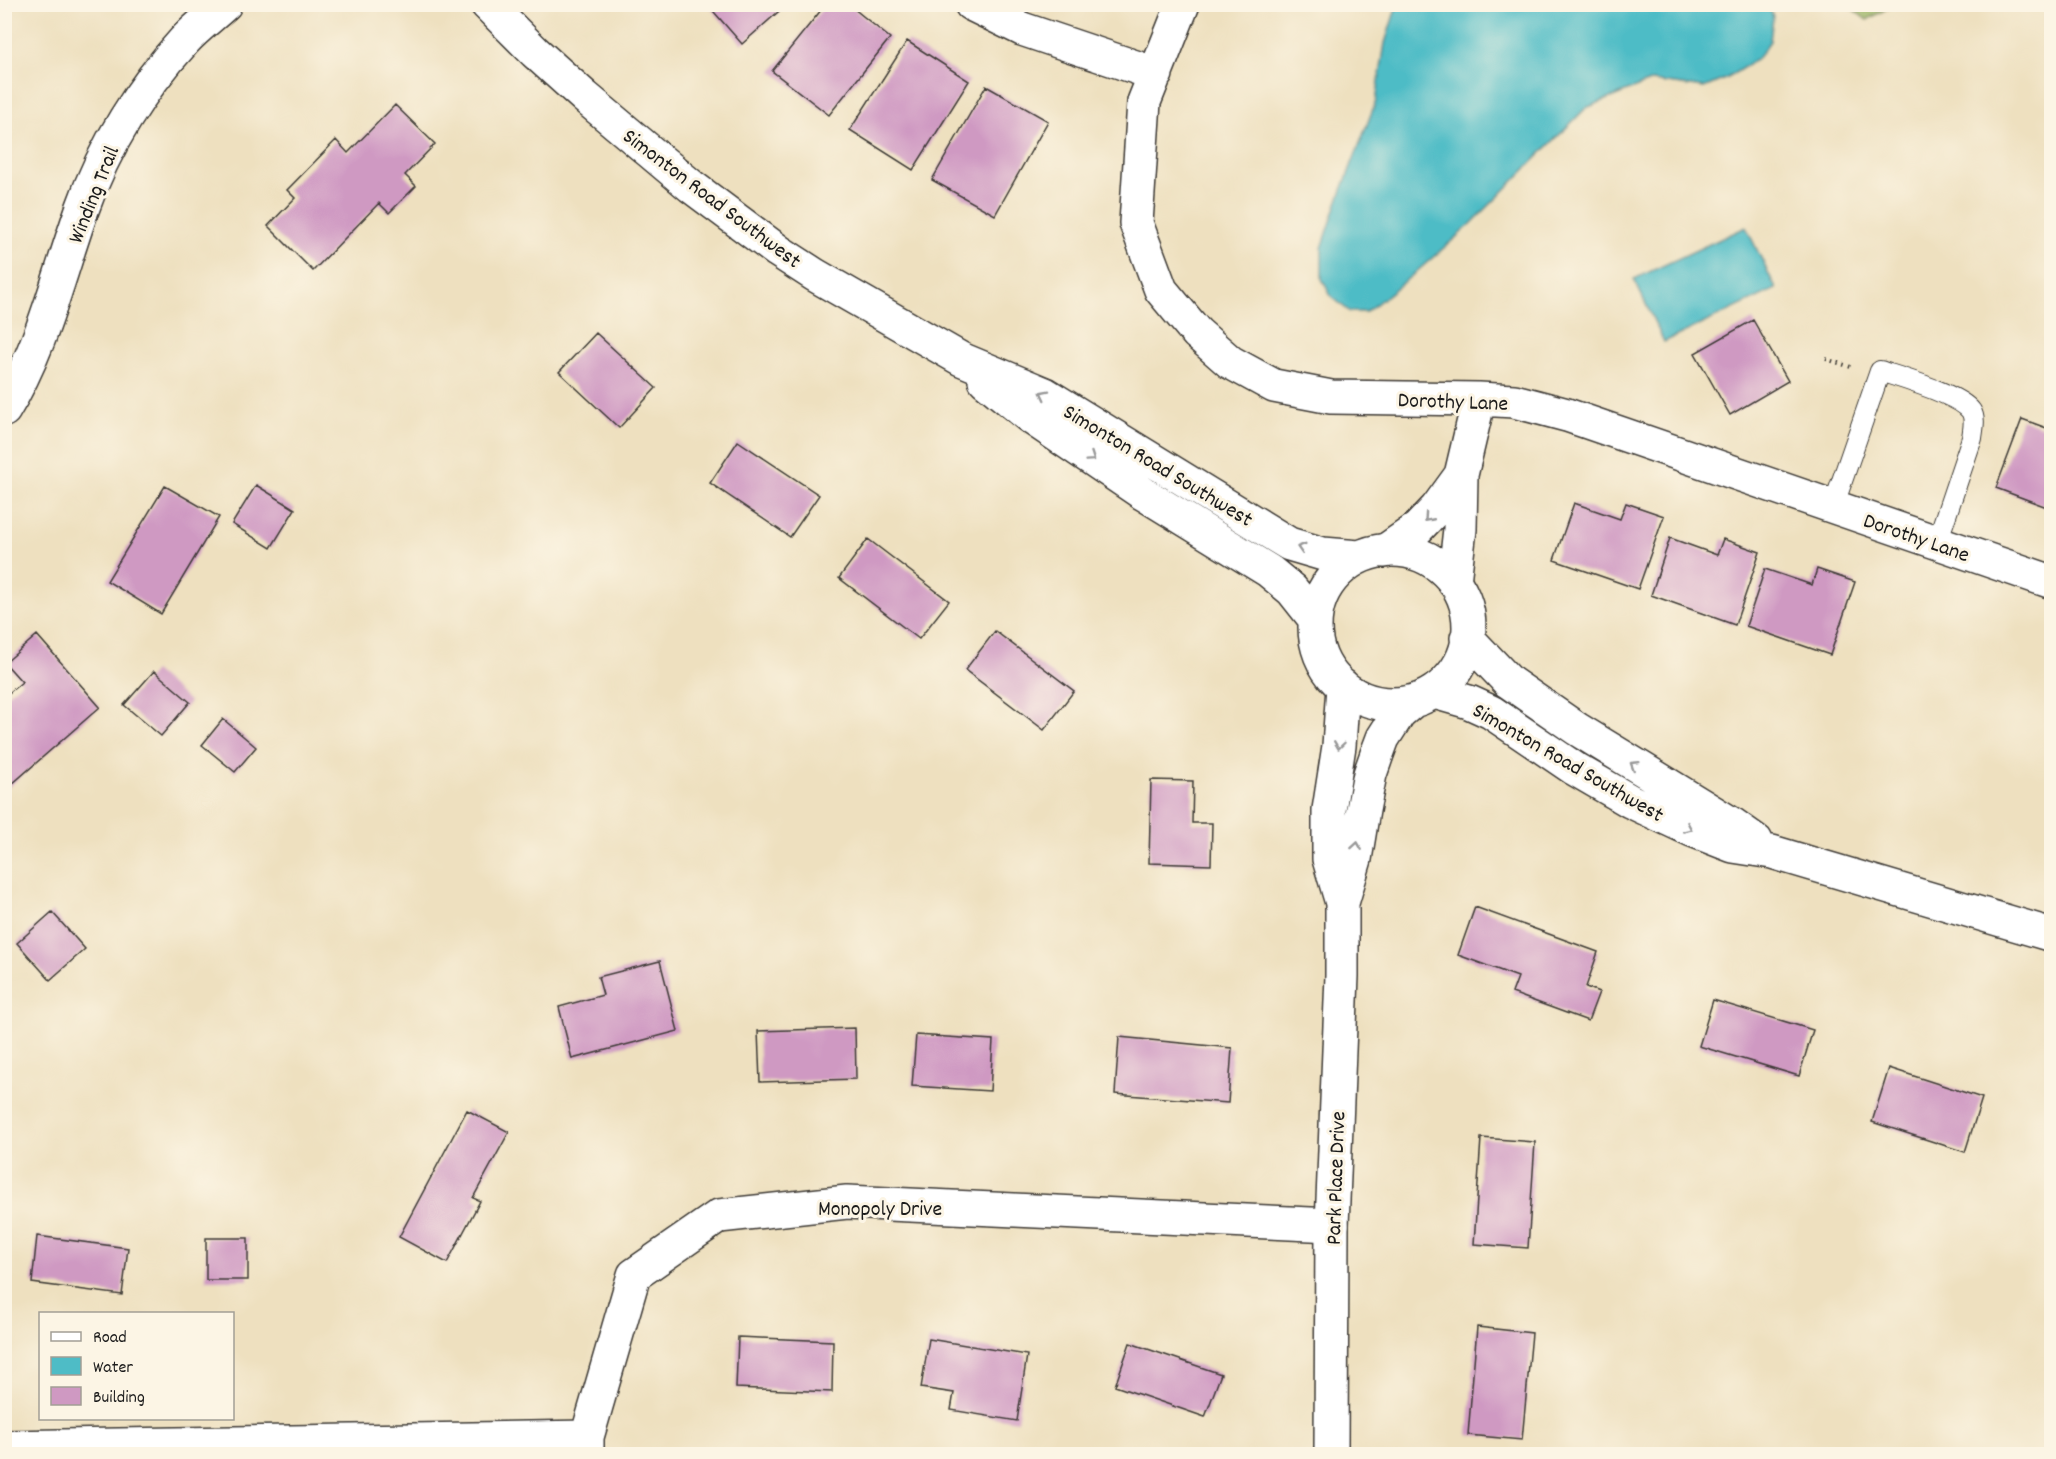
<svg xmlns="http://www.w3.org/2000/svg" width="2056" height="1459" viewBox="0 0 2056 1459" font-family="Dekko,sans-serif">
<rect width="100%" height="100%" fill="#fcf5e5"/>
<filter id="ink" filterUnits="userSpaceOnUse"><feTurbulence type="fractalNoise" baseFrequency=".0167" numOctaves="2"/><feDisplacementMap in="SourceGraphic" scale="12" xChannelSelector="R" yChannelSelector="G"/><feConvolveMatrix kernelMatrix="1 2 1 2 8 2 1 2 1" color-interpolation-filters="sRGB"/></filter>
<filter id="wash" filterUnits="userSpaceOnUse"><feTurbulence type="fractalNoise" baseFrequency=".008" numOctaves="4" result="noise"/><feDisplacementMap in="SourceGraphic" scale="24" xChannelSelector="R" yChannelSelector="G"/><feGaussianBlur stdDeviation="1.35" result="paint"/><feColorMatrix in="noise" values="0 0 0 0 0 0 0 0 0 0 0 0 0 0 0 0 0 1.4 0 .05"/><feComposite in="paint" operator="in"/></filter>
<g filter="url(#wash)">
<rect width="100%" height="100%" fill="#eee0bf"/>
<path fill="#9db667" stroke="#5c6942" stroke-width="1.5" d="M1847,5h46l-26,15z"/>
<path fill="#4ebcc6" stroke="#356c71" stroke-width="1.5" d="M1397,5l371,-1 5,13 -3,24 -13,18 -30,19 -23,10 -52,-7 -66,27 -116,117 -55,48 -49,39h-16l-19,-16 -9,-17v-31l15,-45 39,-102 9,-58z
M1746,227l30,62 -112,53 -30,-63z"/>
<g id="blocks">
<path fill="#cf99c2" d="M707,4h80l-45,40z
M826,4h22l42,34 -61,77 -57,-44z
M907,41l62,40 -56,89 -63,-40z
M986,86l62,35 -53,94 -63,-35z
M395,105l40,39 -30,31 11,11 -27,27 -10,-10 -66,68 -45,-45 27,-28 -8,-8 49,-50 12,13z
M1753,320l35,61 -58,34 -35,-62z
M596,333l60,55 -37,40 -60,-56z
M2022,419l30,11v79l-56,-21z
M738,441l81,54 -29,42 -80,-54z
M256,485l39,24 -24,39 -39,-24z
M165,486l54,31 -58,97 -54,-33z
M1574,503l46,16 6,-16 38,13 -26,73 -84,-29z
M1670,538l47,17 6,-16 37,13 -25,73 -84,-30z
M868,539l81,62 -30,38 -80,-61z
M1765,569l47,16 5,-16 38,13 -25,73 -84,-29z
M995,631l79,60 -30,39 -79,-60z
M37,635l63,72 -96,84v-94l18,-15 -17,-19z
M154,671l36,31 -29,34 -37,-31z
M223,719l33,28 -21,25 -33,-27z
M1151,780l42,1 -1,42h20l-1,42 -62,-2z
M1475,907l123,45 -12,35 13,5 -11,29 -76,-28 6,-16 -60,-22z
M52,912l33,37 -35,31 -33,-37z
M660,961l18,70 -106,28 -13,-52 44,-12 -5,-18z
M1713,1000l100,30 -14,46 -100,-30z
M855,1028l1,51 -96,3 -2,-51z
M916,1035l77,5 -3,51 -78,-5z
M1119,1037l113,11 -4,55 -113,-9z
M1889,1068l93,30 -17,54 -93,-30z
M467,1110l42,22 -36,66 7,3 -33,62 -48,-26z
M1481,1138l54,4 -7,106 -54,-4z
M37,1236l91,12 -6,47 -90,-12z
M206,1238h42v42h-42z
M1477,1327l55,6 -10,107 -54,-5z
M738,1337l95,4 -1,51 -96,-4z
M929,1339l98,16 -10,66 -66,-11 3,-17 -33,-5z
M1130,1343l91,31 -16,43 -90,-31z"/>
</g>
</g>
<g filter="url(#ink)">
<use href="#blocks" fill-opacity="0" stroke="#3c3934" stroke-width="1.5"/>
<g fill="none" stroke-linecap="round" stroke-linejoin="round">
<defs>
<path id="service" d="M1833,507l47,-136c21,7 79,23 91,40 5,8 2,18 1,27l-35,104"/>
<path id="minor" d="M971,4l51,25 134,45
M1183,4l-39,98 -8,121 25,67 36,43 33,29 44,24 57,11 148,2 35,2 53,14 485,167
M4,410c39,-63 54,-134 79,-203 21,-60 58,-119 101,-166 12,-13 28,-25 41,-37
M1385,551l33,-23 19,-20 24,-33
M1454,582l6,-53 1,-54 18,-76
M4,1447l583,-10
M587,1454v-17l47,-162 85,-59 128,-14 485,23"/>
<path id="tertiary" d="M487,4l48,48 50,45 106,89 87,65 37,24 146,84 84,35 244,150 34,10 36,3
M985,380l44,36 115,78 125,77 23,19 23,29
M1315 627a77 77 0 1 1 154 0a77 77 0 1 1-154 0Z
M1467,638l42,44 68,47 155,95 24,17
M1434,692l35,10 22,10 84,57 55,32 62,29 41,16 39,6 280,83
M1342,903l-13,-44v-49l10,-64 4,-60
M1331,1454l1,-229 10,-249v-73l13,-44 8,-49 7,-36 7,-20 6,-16 16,-25 13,-11"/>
</defs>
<use href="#service" stroke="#3c3934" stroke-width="22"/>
<use href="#minor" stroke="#3c3934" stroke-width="36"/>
<use href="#tertiary" stroke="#3c3934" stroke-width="36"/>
<path stroke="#3c3934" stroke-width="4" stroke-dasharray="1.5 4.5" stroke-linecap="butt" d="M1826,359l25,8"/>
<use href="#service" stroke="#fff" stroke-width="20"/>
<use href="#minor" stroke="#fff" stroke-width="33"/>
<use href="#tertiary" stroke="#fff" stroke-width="33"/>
</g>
<defs><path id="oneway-chevron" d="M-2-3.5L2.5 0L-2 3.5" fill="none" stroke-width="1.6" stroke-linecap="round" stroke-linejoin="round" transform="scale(1.5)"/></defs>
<g stroke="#999">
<use href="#oneway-chevron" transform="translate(1044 394) rotate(-153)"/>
<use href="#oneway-chevron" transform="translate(1091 458) rotate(34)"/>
<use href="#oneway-chevron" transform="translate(1428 518) rotate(132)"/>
<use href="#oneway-chevron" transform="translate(1301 548) rotate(-163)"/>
<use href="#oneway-chevron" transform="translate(1339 745) rotate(98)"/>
<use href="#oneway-chevron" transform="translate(1634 765) rotate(-148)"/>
<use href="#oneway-chevron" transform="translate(1688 828) rotate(24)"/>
<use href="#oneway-chevron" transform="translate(1357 846) rotate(-81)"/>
</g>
</g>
<g text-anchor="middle" stroke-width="6" stroke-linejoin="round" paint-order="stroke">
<g font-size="22" fill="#1c1c1c" stroke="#fcf5e5">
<text transform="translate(92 194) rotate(-68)" y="8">Winding Trail</text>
<text transform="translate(713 197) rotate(37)" y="8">Simonton Road Southwest</text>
<text transform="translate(1453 400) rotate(2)" y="8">Dorothy Lane</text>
<text transform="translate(1159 464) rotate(31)" y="8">Simonton Road Southwest</text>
<text transform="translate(1917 536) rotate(19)" y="8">Dorothy Lane</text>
<text transform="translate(1569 761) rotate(30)" y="8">Simonton Road Southwest</text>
<text transform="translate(1334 1178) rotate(-88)" y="8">Park Place Drive</text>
<text x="880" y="1215">Monopoly Drive</text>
</g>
</g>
<rect width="2056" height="1459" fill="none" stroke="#fcf5e5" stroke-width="24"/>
<rect x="39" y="1312" width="195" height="108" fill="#fcf5e5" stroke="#a29e95" stroke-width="1.5"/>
<rect x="51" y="1332" width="30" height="9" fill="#ffffff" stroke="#a29e95" stroke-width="1.5"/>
<text x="93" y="1342" font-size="18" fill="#1c1c1c">Road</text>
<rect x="51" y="1357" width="30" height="18" fill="#4ebcc6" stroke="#a29e95" stroke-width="1.5"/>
<text x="93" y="1372" font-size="18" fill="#1c1c1c">Water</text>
<rect x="51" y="1387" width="30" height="18" fill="#cf99c2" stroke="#a29e95" stroke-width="1.5"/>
<text x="93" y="1402" font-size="18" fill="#1c1c1c">Building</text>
</svg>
